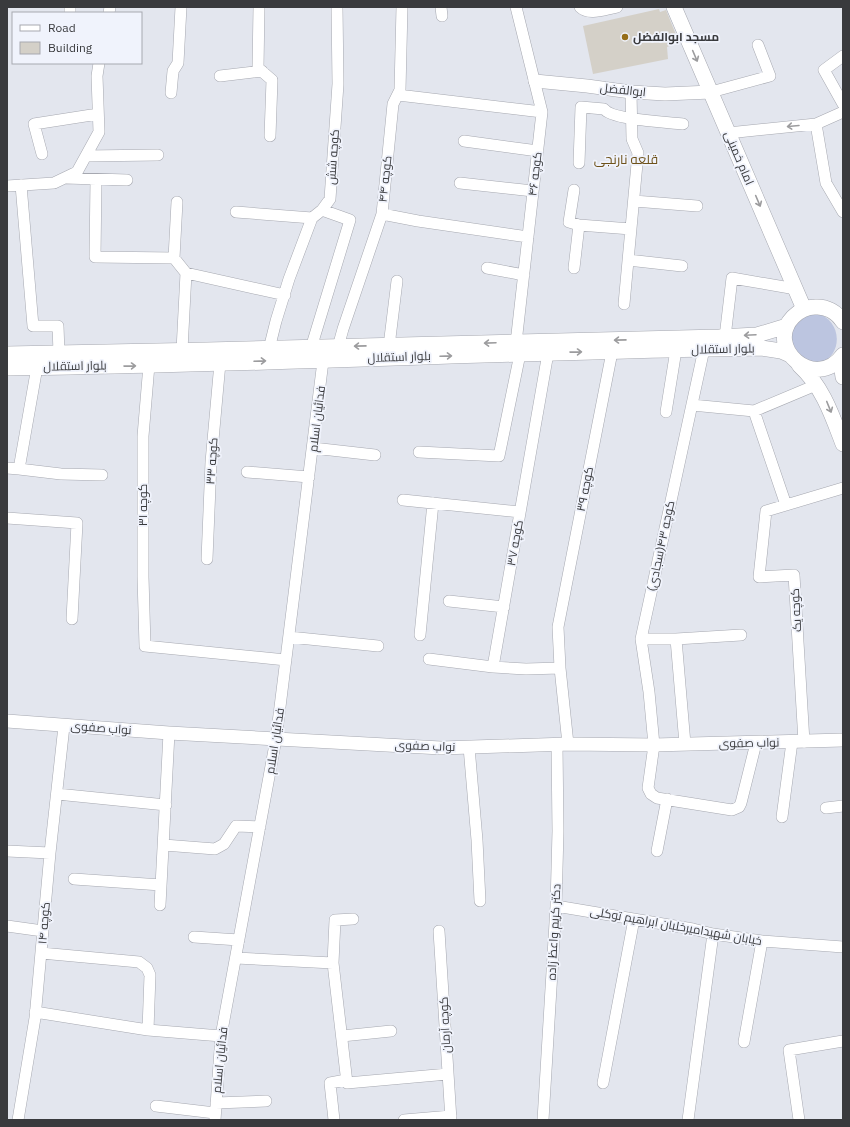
<svg xmlns="http://www.w3.org/2000/svg" width="850" height="1127" viewBox="0 0 850 1127" font-family="'IBM Plex Sans',Cairo,sans-serif">
<rect width="100%" height="100%" fill="#e3e6ee"/>
<path fill="#bcc5e0" d="M820,314c30,14 16,58 -12,46 -7,-3 -10,-5 -14,-11 -6,-12 -2,-21 7,-30 1,-1 3,-3 4,-4 4,-1 11,-1 15,-1z"/>
<path fill="#d4d0c8" d="M659,9l1,3 6,-2 13,32 -12,5 1,12 -75,15 -10,-48z"/>
<g fill="none" stroke-linecap="round" stroke-linejoin="round">
<defs>
<path id="minor" d="M70,7v6
M259,7l-1,61 14,12 -2,56
M441,7l1,9
M580,7c9,9 25,2 37,0
M109,13l1,-6
M843,56l-19,14 19,34
M220,76l42,-5
M711,92l59,-16 -12,-31
M171,93l2,-22 5,-8 3,-56
M398,95l144,17
M816,124l10,59 17,29
M728,133l88,-9 27,-12
M464,141l74,10
M42,154l-8,-30 64,-10
M86,156l72,-1
M579,163l2,-56 23,2c8,11 63,13 79,15
M66,178l61,2
M96,180l-1,77 79,1 12,15
M460,183l73,8
M21,185l12,141h25l1,27
M7,186l47,-3 23,-11 22,-40 -2,-56 2,-13
M574,190l-5,32 10,3
M634,201l63,5
M236,212l76,6
M382,214l36,7 110,16
M174,258l3,-56
M628,260l54,6
M487,268l37,7
M574,268l5,-43 52,4
M624,304l14,-151 -6,-14 -1,-47
M725,337l7,-59 64,11
M516,343l26,-231 -26,-105
M389,346l8,-65
M338,347l5,-18 39,-115 11,-110 7,-14 2,-83
M311,348l39,-128 -28,-10
M269,349l7,-28 13,-42 23,-61 10,-8 8,-11 8,-115 -1,-77
M704,349l-63,290 8,53 5,53 -6,43 3,6 6,4 75,12 7,-3 2,-4 15,-60
M182,350l4,-77 99,22
M548,353l-55,314 33,2 34,-1
M149,365l-6,71v141l2,69 141,14
M692,405l62,6 62,-26
M754,411l32,94
M666,412l10,-62
M313,448l62,7
M419,452l80,4 21,-102
M7,468l12,1 18,-102
M19,469l42,5 41,1
M247,472l62,5
M403,500l117,12
M7,518l70,5 -5,96
M207,559l4,-97 9,-99
M449,601l55,6
M420,635l13,-132
M289,637l89,9
M641,639h35l65,-4
M676,639l9,105
M429,659l64,8
M804,742l-10,-167 -35,2 7,-66 77,-23
M568,744l-8,-76 -2,-41 54,-275
M469,747l8,93 3,61
M57,794l109,11
M826,808l17,-2
M782,817l10,-75
M164,845l51,4 9,-5 12,-18 24,1
M7,851l43,2
M657,851l10,-52
M74,879l87,6
M160,905l9,-172
M556,906l137,23 20,5 49,7 81,6
M353,919l-18,1 -2,43 14,120 101,-9
M7,926l36,5
M439,931l12,189
M194,937l45,3
M41,953l98,9 8,6 3,7 -2,55
M236,958l97,5
M35,1012l113,18 73,6
M342,1036l49,-5
M744,1042l18,-101
M603,1083l31,-164
M216,1103l50,-2
M156,1106l59,7
M18,1120l17,-102 15,-165 14,-127
M215,1120l6,-84 55,-297 48,-386
M334,1120l-4,-37 16,-3
M404,1120l47,-4
M543,1120l13,-214 2,-75 -1,-86
M688,1120l25,-186
M799,1120l-10,-70 54,-9"/>
<path id="tertiary" d="M535,81l52,5 44,6 34,2 46,-2
M7,721l162,12 272,15 127,-4 86,1 189,-5"/>
<path id="secondary" d="M674,7l130,302
M843,322c-6,-10 -17,-16 -28,-15 -8,0 -16,4 -22,10 -29,30 22,76 50,38
M7,354l200,-4 512,-13 38,-2 30,-9
M842,356l-1,7 2,14
M799,365c24,22 33,50 44,79
M7,368c251,-3 502,-16 754,-20l20,3 9,4"/>
</defs>
<use href="#minor" stroke="#a6a8b0" stroke-width="12"/>
<use href="#tertiary" stroke="#a6a8b0" stroke-width="14"/>
<use href="#secondary" stroke="#a6a8b0" stroke-width="16"/>
<use href="#minor" stroke="#fff" stroke-width="11"/>
<use href="#tertiary" stroke="#fff" stroke-width="13"/>
<use href="#secondary" stroke="#fff" stroke-width="15"/>
</g>
<defs><path id="oneway-shaft" d="M-6 0H5M1.5-3L5.5 0L1.5 3" fill="none" stroke-width="1.6" stroke-linecap="round" stroke-linejoin="round"/></defs>
<g stroke="#9c9c9e">
<use href="#oneway-shaft" transform="translate(695 56) rotate(67)"/>
<use href="#oneway-shaft" transform="translate(793 126) rotate(175)"/>
<use href="#oneway-shaft" transform="translate(758 201) rotate(67)"/>
<use href="#oneway-shaft" transform="translate(750 335) rotate(177)"/>
<use href="#oneway-shaft" transform="translate(620 340) rotate(179)"/>
<use href="#oneway-shaft" transform="translate(490 343) rotate(178)"/>
<use href="#oneway-shaft" transform="translate(360 346) rotate(179)"/>
<use href="#oneway-shaft" transform="translate(576 352) rotate(-1)"/>
<use href="#oneway-shaft" transform="translate(446 356) rotate(-2)"/>
<use href="#oneway-shaft" transform="translate(260 361) rotate(-2)"/>
<use href="#oneway-shaft" transform="translate(130 366) rotate(-1)"/>
<use href="#oneway-shaft" transform="translate(829 407) rotate(68)"/>
</g>
<circle fill="#966e19" stroke="#f0f3fc" stroke-width="1.5" cx="625" cy="37" r="4"/>
<g text-anchor="middle" stroke-width="3.5" stroke-linejoin="round" paint-order="stroke">
<g font-size="12" font-weight="bold" fill="#393a3d" stroke="#f0f3fc" text-anchor="start">
<text x="633" y="41">مسجد ابوالفضل</text>
</g>
<g font-size="12" fill="#393a3d" stroke="#f0f3fc">
<text transform="translate(623 90) rotate(6)" y="4">ابوالفضل</text>
<text transform="translate(333 157) rotate(-86)" y="4">کوچه شش</text>
<text transform="translate(739 158) rotate(67)" y="4">امام خمینی</text>
<text transform="translate(535 174) rotate(-83)" y="4">کوچه ۴۶</text>
<text transform="translate(385 179) rotate(-84)" y="4">کوچه ۴۴</text>
<text transform="translate(723 349) rotate(-1)" y="4">بلوار استقلال</text>
<text transform="translate(399 357) rotate(-2)" y="4">بلوار استقلال</text>
<text transform="translate(75 366) rotate(-1)" y="4">بلوار استقلال</text>
<text transform="translate(317 419) rotate(-83)" y="4">فدائیان اسلام</text>
<text transform="translate(212 461) rotate(-86)" y="4">کوچه ۳۳</text>
<text transform="translate(585 489) rotate(-79)" y="4">کوچه ۳۹</text>
<text transform="translate(143 505) rotate(-90)" y="4">کوچه ۳۱</text>
<text transform="translate(515 543) rotate(-80)" y="4">کوچه ۳۷</text>
<text transform="translate(661 546) rotate(-78)" y="4">کوچه ۴۳(سجادی)</text>
<text transform="translate(796 610) rotate(-93)" y="4">کوچه یک</text>
<text transform="translate(101 728) rotate(4)" y="4">نواب صفوی</text>
<text transform="translate(275 741) rotate(-81)" y="4">فدائیان اسلام</text>
<text transform="translate(749 743) rotate(-1)" y="4">نواب صفوی</text>
<text transform="translate(425 746) rotate(2)" y="4">نواب صفوی</text>
<text transform="translate(44 923) rotate(-85)" y="4">کوچه ۱۴</text>
<text transform="translate(676 926) rotate(10)" y="4">خیابان شهیدامیرخلبان ابراهیم توکلی</text>
<text transform="translate(554 932) rotate(-87)" y="4">دکتر کریم واعظ زاده</text>
<text transform="translate(445 1025) rotate(-93)" y="4">کوچه آرمان</text>
<text transform="translate(220 1060) rotate(-84)" y="4">فدائیان اسلام</text>
</g>
<g font-size="13" fill="#6e521a" stroke="#f0f3fc">
<text x="626" y="164">قلعه نارنجی</text>
</g>
</g>
<rect width="850" height="1127" fill="none" stroke="#393a3d" stroke-width="16"/>
<rect x="12" y="12" width="130" height="52" fill="#f0f3fc" stroke="#a7a9b0"/>
<rect x="20" y="25" width="20" height="6" fill="#ffffff" stroke="#a7a9b0"/>
<text x="48" y="32" font-size="12" fill="#393a3d">Road</text>
<rect x="20" y="42" width="20" height="12" fill="#d4d0c8" stroke="#a7a9b0"/>
<text x="48" y="52" font-size="12" fill="#393a3d">Building</text>
</svg>
